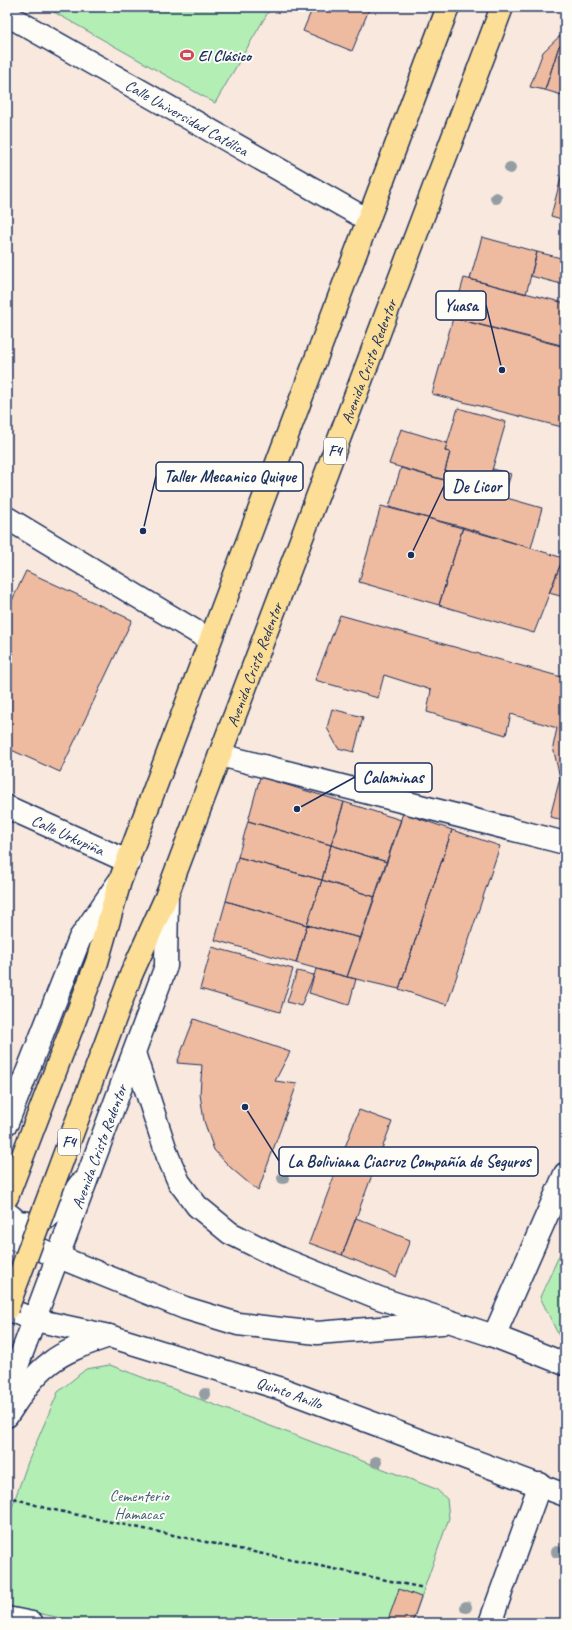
<svg xmlns="http://www.w3.org/2000/svg" width="572" height="1630" viewBox="0 0 572 1630" font-family="Caveat,sans-serif">
<rect width="100%" height="100%" fill="#f8e8dd"/>
<filter id="ink" filterUnits="userSpaceOnUse"><feTurbulence type="fractalNoise" baseFrequency=".025" numOctaves="2"/><feDisplacementMap in="SourceGraphic" scale="8" xChannelSelector="R" yChannelSelector="G"/><feConvolveMatrix kernelMatrix="1 2 1 2 8 2 1 2 1" color-interpolation-filters="sRGB"/></filter>
<g filter="url(#ink)">
<path fill="#b3eeb4" stroke="#678e89" d="M45,7h226l-56,96z
M565,1243v96l-6,-3 -19,-39z
M110,1365l326,124 11,10 2,19 -37,105h-326l-79,-16v-86l21,-59 30,-70 28,-23z"/>
<path fill="#eebba0" stroke="#1b2f5e" d="M313,7h57l-18,44 -49,-20z
M564,32l1,10 -6,4 -14,44 -15,-3 13,-35z
M565,42v54l-20,-6 14,-44z
M565,104v15l-4,-2z
M562,174l3,1v45l-14,-4z
M482,237l55,15 -11,42 -56,-15z
M537,252l28,7v26l-34,-9z
M464,278l101,25v44l-112,-29z
M453,318l112,28v66l-3,15 -130,-33z
M458,408l48,14 -18,62 -43,-13 5,-19 -5,-1z
M401,429l46,14 -2,8 5,1 -5,19 43,13 5,-15 18,5 -7,23 -115,-33z
M401,468l141,40 -11,40 -142,-41z
M381,506l82,21 -24,78 -80,-23z
M463,527l100,31 -29,75 -95,-28z
M563,558l2,1 -1,38 -15,-4z
M26,571l106,49 -72,152 -53,-24v-137z
M340,615l225,63 -1,142 -14,-3 10,-39 -7,-31 4,-19 -46,-14 -5,21 -79,-23 4,-22 -47,-15 -6,23 -63,-18z
M332,709l31,8 -9,35 -16,-4 -11,-20z
M260,777l84,25 -13,43 -83,-24z
M344,802l57,18 -14,42 -56,-17z
M403,813l49,17 -53,159 -52,-12z
M248,821l83,24 -9,35 -84,-23z
M452,830l48,16 -53,159 -48,-16z
M331,845l56,17 -12,35 -53,-17z
M238,857l84,23 -15,45 -81,-24z
M322,880l53,17 -14,41 -54,-13z
M226,901l81,24 -11,38 -81,-23z
M307,925l54,13 -14,39 -51,-14z
M212,947l81,22 -13,43 -80,-23z
M316,969l40,10 -7,26 -40,-12z
M297,971l17,4 -13,31 -14,-4z
M194,1019l96,33 -15,29 22,3 -39,107 -27,-23 -17,-18 -10,-29 -4,-27 2,-29 -25,-2z
M359,1110l33,12 -50,133 -33,-12z
M356,1218l54,22 -14,37 -54,-22z
M399,1589l22,8 -9,26h-25z"/>
<g fill="none" stroke-linecap="round" stroke-linejoin="round">
<defs>
<g id="street">
<path id="s1" d="M7,15l361,205"/>
<path d="M7,518l203,122"/>
<path d="M220,755l345,88"/>
<path id="s2" d="M7,807l122,55"/>
<path d="M494,1336l71,-162"/>
<path d="M7,1618l25,5"/>
<path d="M490,1623l50,-139"/>
</g>
<g id="secondary">
<path d="M134,1053l34,104 11,25 18,24 33,27 50,25 99,40 115,38 71,28"/>
<path d="M7,1123l73,-185 38,-55"/>
<path d="M7,1213l11,9 20,2 27,-20 15,-20"/>
<path d="M7,1236l178,72 53,16 79,9 125,-10"/>
<path id="s3" d="M7,1309l28,11 74,16 170,52 286,107"/>
<path id="s4" d="M7,1393l159,-427 1,-71"/>
<path d="M7,1416c12,-18 25,-40 43,-53 16,-13 39,-20 59,-27"/>
</g>
<g id="highway">
<path id="s5" d="M131,975l36,-80 335,-888"/>
<path d="M7,1197l90,-235 23,-81 328,-874"/>
</g>
</defs>
<use href="#street" stroke="#1b2f5e" stroke-width="25"/>
<use href="#secondary" stroke="#1b2f5e" stroke-width="25"/>
<use href="#highway" stroke="#1b2f5e" stroke-width="25"/>
<path stroke="#1b2f5e" stroke-width="2.5" stroke-dasharray="4 3" stroke-linecap="butt" d="M7,1496l38,12 379,80"/>
<use href="#street" stroke="#fdfcf7" stroke-width="22"/>
<use href="#secondary" stroke="#fdfcf7" stroke-width="22"/>
<use href="#highway" stroke="#fdde96" stroke-width="22"/>
<defs>
<path id="highway-bridge" d="M7,1309l124,-334"/>
</defs>
<use href="#highway-bridge" stroke="#1b2f5e" stroke-width="25" stroke-linecap="butt"/>
<use href="#highway-bridge" stroke="#fdde96" stroke-width="22"/>
</g>
<g fill="#939da3">
<circle cx="510" cy="168" r="6"/>
<circle cx="496" cy="198" r="6"/>
<circle cx="283" cy="1178" r="6"/>
<circle cx="205" cy="1394" r="6"/>
<circle cx="376" cy="1462" r="6"/>
<circle cx="557" cy="1552" r="6"/>
<circle cx="466" cy="1607" r="6"/>
</g>
</g>
<defs>
<symbol id="stadium-bare" viewBox="-9 -9 18 18"><path d="M0-5a6.5 5 0 1 0 0 10a6.5 5 0 1 0 0-10ZM-3.5-1.8h7v3.6h-7Z" fill="#d1495b" stroke="#fdfcf7" stroke-width="2.5" paint-order="stroke"/></symbol>
</defs>
<g fill-rule="evenodd">
<use href="#stadium-bare" x="177" y="45" width="20" height="20"/>
</g>
<g text-anchor="middle" stroke-width="4" stroke-linejoin="round" paint-order="stroke">
<g fill="#fdfcf7" stroke="#5f6c8c" stroke-width="1">
<rect x="324" y="438" width="22" height="26" rx="3"/>
<rect x="58" y="1129" width="22" height="26" rx="3"/>
</g>
<g font-size="15" font-weight="bold" fill="#1b2f5e">
<text x="335" y="456">F4</text>
<text x="69" y="1147">F4</text>
</g>
<g font-size="16" font-weight="bold" fill="#1b2f5e" stroke="#fdfcf7" text-anchor="start">
<text x="198" y="61">El Clásico</text>
</g>
<g font-size="16" fill="#1b2f5e" stroke="#fdfcf7">
<text dy="6" stroke="none"><textPath href="#s1" startOffset="207">Calle Universidad Católica</textPath></text>
<text dy="6" stroke="none"><textPath href="#s5" startOffset="658">Avenida Cristo Redentor</textPath></text>
<text dy="6" stroke="none"><textPath href="#s5" startOffset="334">Avenida Cristo Redentor</textPath></text>
<text dy="6" stroke="none"><textPath href="#s2" startOffset="67">Calle Urkupiña</textPath></text>
<text dy="6" stroke="none"><textPath href="#s4" startOffset="263">Avenida Cristo Redentor</textPath></text>
<text dy="6" stroke="none"><textPath href="#s3" startOffset="295">Quinto Anillo</textPath></text>
</g>
<g font-size="16" fill="#415f74" stroke="#fdfcf7">
<text x="139" y="1501">Cementerio<tspan x="139" dy="18">Hamacas</tspan></text>
</g>
</g>
<path fill="none" stroke="#1b2f5e" stroke-width="1.5" d="M502 370L486 305M143 531L156 476M411 555L444 486M297 809L355 777M245 1107L279 1161"/>
<g fill="#1b2f5e" stroke="#fdfcf7" stroke-width="1.5">
<circle cx="502" cy="370" r="4"/>
<circle cx="143" cy="531" r="4"/>
<circle cx="411" cy="555" r="4"/>
<circle cx="297" cy="809" r="4"/>
<circle cx="245" cy="1107" r="4"/>
</g>
<g fill="#fdfcf7" stroke="#1b2f5e" stroke-width="1.5">
<rect x="436" y="291" width="50" height="29" rx="4"/>
<rect x="156" y="462" width="147" height="29" rx="4"/>
<rect x="444" y="471" width="65" height="29" rx="4"/>
<rect x="355" y="763" width="77" height="29" rx="4"/>
<rect x="279" y="1147" width="259" height="29" rx="4"/>
</g>
<g font-size="17" text-anchor="middle" font-weight="bold" fill="#1b2f5e">
<text x="461" y="311">Yuasa</text>
<text x="230" y="482">Taller Mecanico Quique</text>
<text x="477" y="492">De Licor</text>
<text x="393" y="783">Calaminas</text>
<text x="409" y="1167">La Boliviana Ciacruz Compañía de Seguros</text>
</g>
<rect width="572" height="1630" fill="none" stroke="#fdfcf7" stroke-width="24"/>
<rect x="12" y="12" width="548" height="1606" fill="none" stroke="#1b2f5e" stroke-width="1.5" filter="url(#ink)"/>
</svg>
